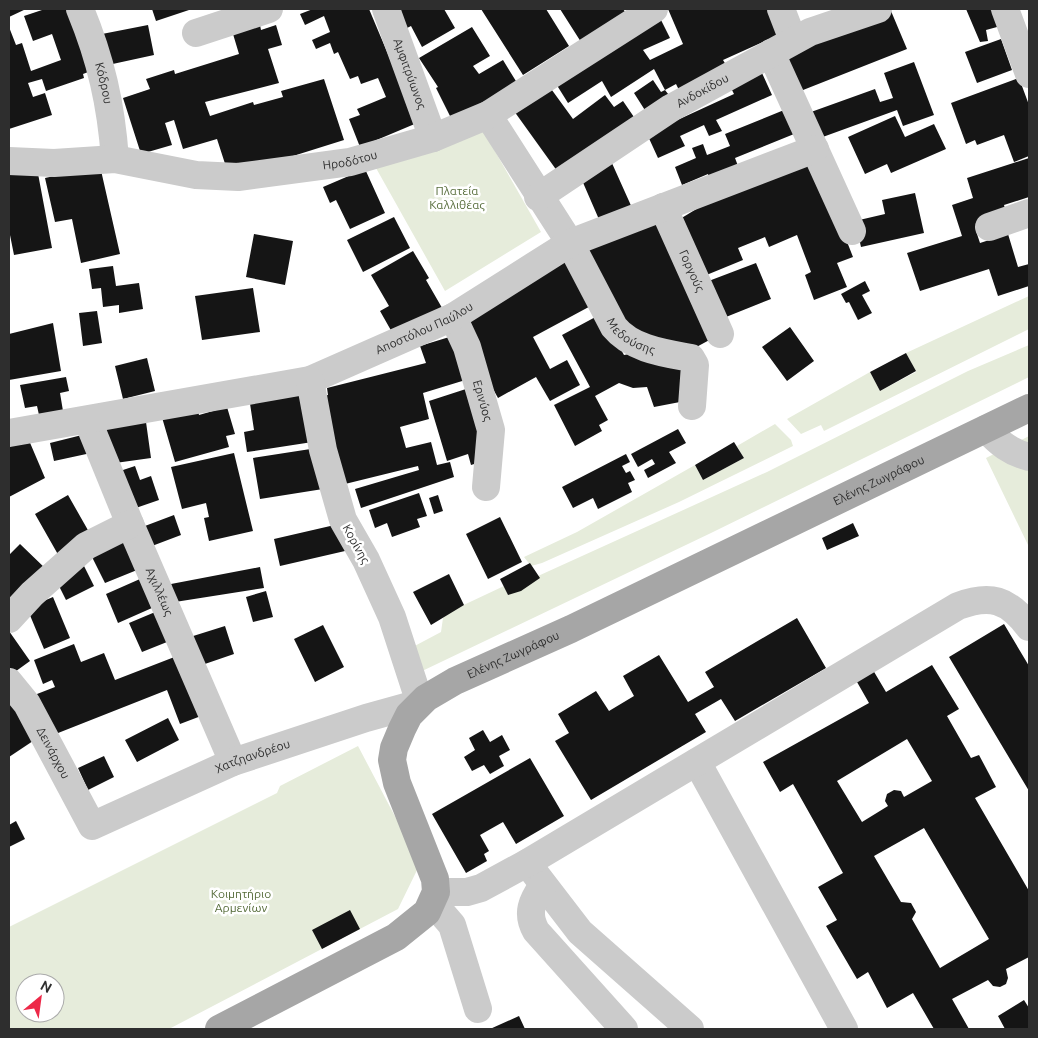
<svg xmlns="http://www.w3.org/2000/svg" width="1038" height="1038" viewBox="0 0 1038 1038" font-family="Ubuntu,sans-serif">
<rect width="100%" height="100%" fill="#fff"/>
<path fill="#e6ecdb" fill-rule="evenodd" d="M479,123l62,109 -96,59 -69,-123z
M1029,296v33l-205,102 -3,-6 -20,9 -14,-15 83,-47 10,19 36,-19 -10,-19z
M1029,345v32l-318,156 -293,140 -9,-24 32,-17 2,-14 10,-8 51,-24 4,9 30,-19 229,-104 201,-101z
M775,424l16,16 2,6 -114,56 -137,61 -11,3 -7,-9 53,-25 118,-67 8,15 41,-22 -7,-12z
M1029,436v111l-43,-89z
M358,746l62,118 -22,45 -229,120h-160v-102l268,-134 3,-7zM25,983h30v30h-30z"/>
<path fill="#151515" fill-rule="evenodd" d="M9,9h17l-17,8z
M45,9h30l21,60 -13,5 1,4 -38,13 -4,-12 -14,4 5,14 12,-4 7,22 -43,14v-102l7,18 6,-2 9,28 30,-11 -9,-26 -19,7 -9,-25z
M152,9h40l-36,12z
M313,9h56l48,114 -57,24 -11,-28 11,-4 -3,-6 29,-12 -8,-19 -17,6 -3,-8 -8,3 -12,-27 -4,2 -4,-11 -14,6 -4,-9 18,-8 -6,-16 -19,9 -5,-11z
M394,9h50l11,19 -33,19 -11,-21 -6,3z
M481,9h65l23,37 -46,29z
M560,9h63l3,4 -45,29z
M668,9h107l8,24 -60,27 6,10 -48,24 -5,-10 -11,6 7,9 -24,16 -14,-22 19,-13 8,12 4,-2 -11,-21 -43,28 -9,-16 -34,22 -15,-24 106,-63 11,22 -27,12 7,10 33,-16z
M966,9h21l10,3v15l-11,3 2,11 -8,1z
M891,11l16,38 -109,43 -15,-40z
M148,25l6,30 -46,10 -6,-31z
M260,25l1,5 15,-5 6,20 -14,4 11,34 -74,19 5,14 43,-14 1,3 29,-8 -2,-6 43,-12 20,61 -115,36 -12,-37 -34,10 -9,-29 -9,3 7,22 -31,9 -18,-56 27,-9 -4,-10 28,-9 1,4 64,-20 -6,-20z
M472,27l18,29 -17,10 6,8 24,-14 16,26 -65,38 -18,-36 2,-1 -19,-29z
M1001,39l11,31 -35,13 -12,-31z
M914,62l20,53 -31,11 -6,-16 -77,28 -9,-26 64,-23 5,13 13,-4 -9,-25z
M762,73l10,22 -56,25 6,11 -13,5 -5,-11 -24,11 5,10 -27,12 -11,-24 87,-40 -3,-6z
M1019,78l10,27v51l-15,6 -10,-27 -27,10 -2,-5 -9,4 -15,-41z
M549,86l24,33 32,-24 9,12 9,-6 13,19 -76,55 -46,-64z
M789,108l10,24 -64,26 3,8 -29,12 -1,-4 -26,11 -7,-18 21,-9 -4,-10 11,-4 4,11 23,-9 -5,-12z
M895,116l10,21 29,-13 12,25 -55,24 -4,-9 -22,10 -17,-37z
M813,155l40,102 -16,6 10,24 -33,13 -9,-25 6,-3 -14,-37 -28,12 -4,-10 -27,11 5,12 -39,16 -24,-57 41,-25z
M1029,158v39l-25,8 2,7 -30,19 4,12 28,-9 10,33 11,-3v22l-31,10 -9,-27 -69,22 -13,-38 55,-17 -10,-31 21,-7 -6,-20z
M611,161l22,49 -32,14 -20,-46z
M36,163l16,85 -38,7 -5,-25v-62z
M100,166l20,88 -39,9 -9,-44 -17,3 -10,-44z
M365,169l20,44 -35,16 -14,-29 -6,3 -7,-16z
M915,193l9,40 -63,14 -6,-26 30,-7 -3,-14z
M660,216l55,121 -26,14 -65,-23 -37,-79z
M394,217l16,31 -47,24 -16,-32z
M254,234l39,7 -8,44 -39,-8z
M413,251l16,27 -3,2 19,33 -48,28 -17,-30 9,-5 -18,-31z
M572,254l26,48 -65,35 17,32 17,-9 13,25 -30,16 -14,-24 -38,21 -44,-80z
M756,263l15,36 -50,20 -15,-37z
M113,266l3,20 23,-3 4,26 -24,4v-8l-16,2 -2,-19 -9,1 -3,-20z
M865,281l5,10 -8,4 10,18 -14,7 -9,-18 -3,1 -5,-9z
M253,288l7,44 -58,8 -7,-44z
M97,311l5,32 -19,3 -4,-33z
M601,314l23,41 11,-2 53,10 -8,39 -26,5 -7,-20 -14,1 -14,-5 -24,13 13,24 -9,5 3,6 -27,15 -21,-41 36,-18 -28,-52z
M53,323l8,48 -52,9v-46z
M790,327l24,34 -27,20 -25,-34z
M459,334l13,44 -49,15 6,26 -29,8 6,21 25,-6 6,23 13,-3 4,15 -93,31 -6,-19 64,-19 -1,-4 -73,18 -22,-88 5,-1 -1,-7 99,-25 -6,-17z
M906,353l10,18 -36,20 -10,-19z
M147,358l8,33 -32,8 -8,-33z
M66,377l3,14 -9,2 3,18 -24,4 -2,-9 -12,2 -5,-23z
M305,388l14,53 -72,11 -3,-20 10,-2 -5,-33z
M469,388l18,72 -16,5 -3,-11 -21,7 -18,-60z
M196,403l3,12 28,-8 8,27 -9,2 3,11 -54,15 -14,-48z
M146,422l5,36 -43,6 -5,-36z
M678,429l8,14 -17,9 7,11 -28,15 -4,-8 11,-6 -3,-5 -14,8 -7,-13z
M86,434l5,19 -37,8 -4,-18z
M28,438l17,40 -36,19v-55z
M734,442l10,16 -41,22 -8,-15z
M317,448l6,41 -63,10 -7,-41z
M234,453l19,78 -44,10 -5,-23 5,-1 -3,-14 -24,6 -11,-42z
M626,454l4,8 -8,4 4,7 4,-2 5,9 -7,3 4,9 -34,17 -5,-11 -20,10 -11,-21z
M135,466l5,14 11,-4 8,24 -29,10 -13,-38z
M419,493l8,23 -10,3 3,8 -28,10 -5,-14 -12,5 -6,-18z
M68,495l25,44 -33,19 -25,-44z
M438,495l5,16 -9,3 -5,-16z
M174,515l7,20 -37,14 -7,-20z
M500,517l22,45 -34,17 -22,-45z
M853,523l6,13 -32,14 -5,-12z
M339,524l6,27 -65,15 -6,-27z
M128,533l14,35 -37,15 -13,-26z
M20,544l27,26 -38,36v-51z
M80,558l14,28 -28,14 -11,-22z
M530,563l10,15 -19,13 -13,4 -8,-16z
M260,567l4,21 -89,14 -4,-18z
M449,574l15,31 -33,20 -18,-33z
M149,575l12,29 -43,19 -12,-29z
M266,591l7,26 -20,5 -7,-25z
M53,597l17,41 -26,11 -17,-41z
M160,610l12,30 -30,12 -13,-29z
M797,618l29,50 -91,53 -14,-22 -26,15 11,18 -115,68 -36,-59 14,-8 -11,-19 38,-23 13,20 25,-15 -11,-20 36,-21 29,47 26,-15 -9,-15z
M1004,624l25,42v125l-80,-134z
M323,625l21,42 -29,15 -21,-43z
M225,626l9,28 -35,12 -9,-29z
M9,631l21,30 -18,13 -3,-4z
M74,644l7,18 23,-9 11,27 62,-24 24,60 -21,8 -13,-34 -114,45 -16,-41 18,-7 -3,-7 -9,4 -9,-24z
M870,665l16,27 46,-27 27,44 -12,7 24,42 8,-3 17,32 -21,11 54,93v66l-23,12 2,9 -2,6 -6,3 -7,-1 -5,-6 -36,19 17,30h-35l-21,-36 -26,15 -19,-36 -11,7 -31,-53 11,-6 -19,-33 25,-14 -50,-89 -13,8 -17,-30 106,-59 -16,-28zM907,739l25,42 -28,16 -3,-6 -7,-1 -7,4 -2,7 3,5 -26,16 -25,-41zM924,828l65,111 -49,29 -28,-49 4,-7 -5,-9 -10,-1 -27,-46z
M9,692l30,45 -30,20z
M168,718l11,22 -42,22 -12,-22z
M483,730l7,12 12,-7 8,15 -11,6 5,10 -14,8 -6,-9 -12,6 -8,-14 11,-7 -6,-12z
M104,756l10,21 -26,13 -10,-22z
M530,758l34,58 -48,28 -13,-22 -23,13 9,16 -5,3 3,7 -21,12 -34,-59z
M16,821l9,18 -16,8v-22z
M350,910l10,19 -38,20 -10,-19z
M1024,1000l5,8v21h-24l-7,-13z
M519,1016l6,13h-35z"/>
<g fill="none" stroke-linecap="round" stroke-linejoin="round">
<g stroke="#cbcbcb" stroke-width="28">
<path id="s1" d="M80,9c21,51 31,95 35,150"/>
<path id="s2" d="M386,9l47,129"/>
<path d="M781,9l12,31"/>
<path d="M1005,9l24,65"/>
<path d="M196,33l73,-24"/>
<path d="M771,53l81,178"/>
<path id="s3" d="M488,115l82,128 44,84c18,22 50,26 77,31l4,7 -3,41"/>
<path id="s4" d="M9,161l45,2 61,-4 81,16 42,2 112,-15 83,-24 55,-23 166,-106"/>
<path id="s5" d="M538,197l133,-89 139,-76 68,-23"/>
<path id="s6" d="M663,207l57,127"/>
<path d="M989,227l40,-14"/>
<path id="s7" d="M453,317l14,30 24,83 -5,57"/>
<path id="s8" d="M88,421l42,103 103,238"/>
<path d="M986,429c13,14 24,23 43,28"/>
<path id="s9" d="M9,433l301,-53 143,-63 117,-74 245,-94"/>
<path d="M9,619l23,-25 54,-48 44,-22"/>
<path id="s10" d="M9,682l18,22 65,122 141,-64 133,-44 54,-15 -28,-86 -26,-57 -23,-40 -20,-70 -13,-70"/>
<path d="M697,762l147,267"/>
<path d="M527,863l53,69 110,97"/>
<path d="M543,885c-11,16 -17,28 -7,46l88,98"/>
<path d="M436,892h31l14,-4 46,-25 431,-257c32,-12 50,-7 71,21"/>
<path d="M433,903l19,22 26,84"/>
</g>
<path stroke="#a6a6a6" stroke-width="28" id="s11" d="M219,1029l177,-92 31,-25 9,-20 -1,-13 -38,-96 -5,-23 2,-12 8,-19 7,-14 17,-17 29,-17 116,-52 458,-221"/>
</g>
<g text-anchor="middle" stroke-width="5" stroke-linejoin="round" paint-order="stroke">
<g font-size="12" fill="#2e2e2e" stroke="#fff">
<text dy="4" stroke="none"><textPath href="#s2" startOffset="69">Αμφιτρύωνος</textPath></text>
<text dy="4" stroke="none"><textPath href="#s1" startOffset="78">Κόδρου</textPath></text>
<text dy="4" stroke="none"><textPath href="#s5" startOffset="196">Ανδοκίδου</textPath></text>
<text dy="4" stroke="none"><textPath href="#s4" startOffset="344">Ηροδότου</textPath></text>
<text dy="4" stroke="none"><textPath href="#s6" startOffset="70">Γοργούς</textPath></text>
<text dy="4" stroke="none"><textPath href="#s9" startOffset="431">Αποστόλου Παύλου</textPath></text>
<text dy="4" stroke="none"><textPath href="#s3" startOffset="266">Μεδούσης</textPath></text>
<text dy="4" stroke="none"><textPath href="#s7" startOffset="89">Ερινύος</textPath></text>
<text dy="4" stroke="none"><textPath href="#s11" startOffset="976">Ελένης Ζωγράφου</textPath></text>
<text transform="translate(356 544) rotate(61)" y="4">Κορίνης</text>
<text dy="4" stroke="none"><textPath href="#s8" startOffset="185">Αχιλλέως</textPath></text>
<text dy="4" stroke="none"><textPath href="#s11" startOffset="571">Ελένης Ζωγράφου</textPath></text>
<text dy="4" stroke="none"><textPath href="#s10" startOffset="84">Δεινάρχου</textPath></text>
<text dy="4" stroke="none"><textPath href="#s10" startOffset="342">Χατζηανδρέου</textPath></text>
</g>
<g font-size="12" fill="#556b39" stroke="#fff">
<text x="457" y="195">Πλατεία<tspan x="457" dy="14">Καλλιθέας</tspan></text>
<text x="241" y="898">Κοιμητήριο<tspan x="241" dy="14">Αρμενίων</tspan></text>
</g>
</g>
<rect width="1038" height="1038" fill="none" stroke="#2e2e2e" stroke-width="20"/>
<g transform="translate(40 998) rotate(29)"><circle r="24" fill="#ffffff" stroke="#ababab"/>
<path d="M0-4L9 19L0 12L-9 19Z" fill="#ed2848"/>
<text y="-8" font-size="14" font-weight="bold" text-anchor="middle" fill="#2e2e2e">N</text>
</g>
</svg>
